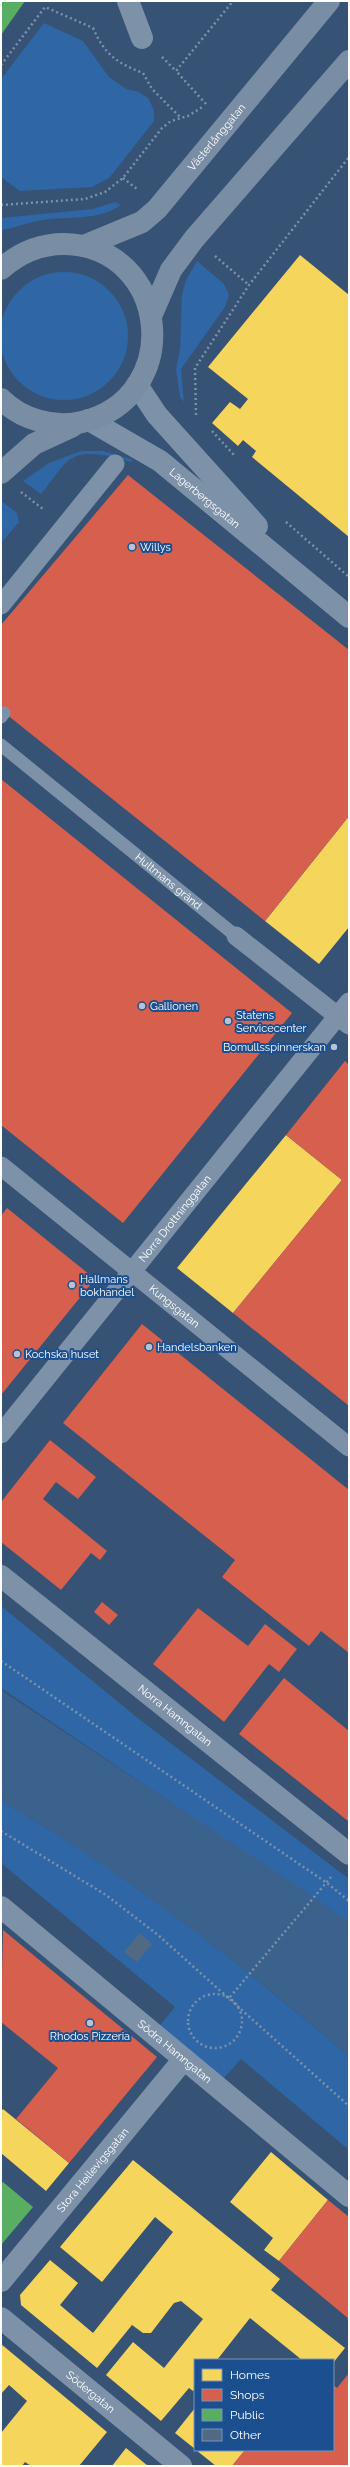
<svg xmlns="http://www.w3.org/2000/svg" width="350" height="2467" viewBox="0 0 350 2467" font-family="Raleway,sans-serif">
<rect width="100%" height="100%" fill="#365274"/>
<path fill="#2f66a5" d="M44,23l39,18 26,36 17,12 13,3 10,7 5,12v10l-40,51 -5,6 -17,9 -72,4 -19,-14v-98z
M115,202l6,3c-22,16 -52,11 -78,15 -14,2 -28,8 -42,10v-12l92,-9z
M197,261l27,23 5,11 -4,12 -44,62 3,33 -4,-5 -4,-27 4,-21 2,-55 4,-14z
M0 336a64 64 0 1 1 128 0a64 64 0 1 1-128 0Z
M81,451h22l30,9 -2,2c-17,-5 -46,-14 -62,-2 -10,8 -19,24 -28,34l-18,-13 26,-18z
M3,502l14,11 2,9 -18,21v-38z
M1,1606l138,113 210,160v44l-348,-235z
M1,1801c125,71 238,162 348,255v94l-108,-91 -24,27 -64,-52 22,-27 -174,-144z"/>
<path fill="#3b618d" d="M1,1690l314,208 34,25v133c-110,-93 -223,-183 -348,-255z"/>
<path fill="#f6d55c" d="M300,255l49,40v242l-97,-80 4,-6 -13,-11 -5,6 -26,-23 18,-21 10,7 8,-10 -40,-32z
M349,816v111l-30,37 -54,-43z
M286,1135l56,45 -109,133 -56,-45z
M3,2109l66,54 -23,28 -45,-38v-41z
M271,2152l57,48 -49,61 -15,-11 9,-12 -43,-36z
M133,2160l147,119 -9,11 74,58 -12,15v-3h-31l-52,-42 -33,42h-22v28l-2,3 -4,-3 -28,33 -55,-46 27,-33 31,26 39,-49 -22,-18 -7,2 -23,30h-8l-11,-8 -35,43 -76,-63 -1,-10 30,-35 28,23 -18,22 33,28 80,-101 -18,-15 -53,65 -42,-35z
M1,2344l106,88 -28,34h-48l-6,-4 -3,4h-21v-33l26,-32 -18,-16 -8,9z
M195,2408v41l-20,-16z
M126,2448l22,18h-36z
M196,2450h49l-13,16h-16z"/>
<path fill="#d6604d" d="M128,475l221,175v166l-84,105 -264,-211v-85z
M1,779l291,234 -169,210 -122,-98z
M345,1061l4,4v341l-116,-93 109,-133 -56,-45z
M7,1208l88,71 -94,116v-179z
M142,1324l207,166v163l-28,-22 -12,15 -87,-69 13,-17 -172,-137z
M50,1440l46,37 -18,22 -22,-17 -13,17 64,52 -7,9 -9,-7 -30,37 -60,-48v-40z
M102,1602l16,13 -9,10 -15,-13z
M198,1608l50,38 17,-22 32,25 -18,23 -10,-8 -45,58 -71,-58z
M284,1678l65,53 -1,90 -109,-87z
M3,1930l154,127 -88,106 -53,-44 42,-51 -57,-46z
M328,2200l21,17v102l-70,-58z
M349,2373v93h-117l13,-16h88v-65l4,3z"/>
<path fill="#5aae61" d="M1,1h24l-24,34z
M3,2182l30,25 -32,38v-61z"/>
<path fill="#526984" d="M140,1933l12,11 -15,18 -13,-10z"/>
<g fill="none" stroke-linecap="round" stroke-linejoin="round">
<path stroke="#7d92a8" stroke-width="2.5" stroke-dasharray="2 3" stroke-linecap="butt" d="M162,57l14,14
M1,65l44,-58 48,21c12,27 24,35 50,45l9,16 29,29
M206,104l-30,-33 57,-70
M123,178l14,11
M1,205l84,-6 20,-7 18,-14 39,-50 9,-7 17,-5 16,-10
M215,256l34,29
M196,415l-1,-47 54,-83 100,-128
M212,431l23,25
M21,492l22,17
M286,522l63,55
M1,1661l326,222 22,18
M1,1831l105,64 52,40 191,171
M188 2021a27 27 0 1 1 54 0a27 27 0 1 1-54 0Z
M230,1997l101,-120"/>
<g stroke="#7d92a8" stroke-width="13">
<path d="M1,717l3,-4"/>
<path id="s1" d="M1,745l235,191"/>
</g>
<g stroke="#7d92a8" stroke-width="19">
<path d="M1,605l114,-141"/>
<path d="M236,936l113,89"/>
<path id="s2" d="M1,1166l348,281"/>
<path id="s3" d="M1,1434l348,-432"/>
</g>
<g stroke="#7d92a8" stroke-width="22">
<path d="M128,1l14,37"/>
<path id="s4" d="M1,1576l348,278"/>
<path id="s5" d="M1,1907l348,289"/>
<path id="s6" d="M1,2281l183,-222"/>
<path id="s7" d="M1,2318l180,148"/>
</g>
<g stroke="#7d92a8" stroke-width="22">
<path d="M137,385l20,30 100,111"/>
<path id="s8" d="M89,420l71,41 189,156"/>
</g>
<g stroke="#798da4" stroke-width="22">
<path id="s9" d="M84,246l58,-24 15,-13 172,-208"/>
<path d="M1,269c18,-16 39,-25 63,-25 106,2 122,153 18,178 -28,7 -61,-3 -81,-23"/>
<path d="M151,316l20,-46 23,-31 155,-178"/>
<path d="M1,473l33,-29 39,-18"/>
</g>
</g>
<g fill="#b9c2ce" stroke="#1b4f8f" stroke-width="1.5">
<circle cx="132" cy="547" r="4"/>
<circle cx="142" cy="1006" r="4"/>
<circle cx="228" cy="1021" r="4"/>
<circle cx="334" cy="1047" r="4"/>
<circle cx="72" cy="1285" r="4"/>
<circle cx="149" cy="1347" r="4"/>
<circle cx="17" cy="1354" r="4"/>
<circle cx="90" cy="2023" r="4"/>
</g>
<g text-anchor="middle" stroke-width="4" stroke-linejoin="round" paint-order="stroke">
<g font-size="11" fill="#fff" stroke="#1b4f8f">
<text dy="4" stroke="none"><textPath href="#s9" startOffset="176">Västerlånggatan</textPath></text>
<text dy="4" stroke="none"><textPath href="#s8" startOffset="140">Lagerbergsgatan</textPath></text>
<text dy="4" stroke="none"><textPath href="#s1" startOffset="216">Hultmans gränd</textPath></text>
<text dy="4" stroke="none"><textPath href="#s3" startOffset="277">Norra Drottninggatan</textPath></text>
<text dy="4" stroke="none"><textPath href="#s2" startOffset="223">Kungsgatan</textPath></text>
<text dy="4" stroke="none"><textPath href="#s4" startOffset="223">Norra Hamngatan</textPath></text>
<text dy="4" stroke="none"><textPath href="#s5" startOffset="226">Södra Hamngatan</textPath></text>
<text dy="4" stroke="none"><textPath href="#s6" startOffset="144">Stora Hellevigsgatan</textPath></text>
<text dy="4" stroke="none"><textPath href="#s7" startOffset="116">Södergatan</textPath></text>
</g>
<g font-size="11" fill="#fff" stroke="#1b4f8f" text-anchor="start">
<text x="140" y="551">Willys</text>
<text x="150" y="1010">Gallionen</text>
<text x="236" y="1019">Statens<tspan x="236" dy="13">Servicecenter</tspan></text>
<text x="326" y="1051" text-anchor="end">Bomullsspinnerskan</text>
<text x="80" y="1283">Hallmans<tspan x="80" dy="13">bokhandel</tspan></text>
<text x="157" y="1351">Handelsbanken</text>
<text x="25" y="1358">Kochska huset</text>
<text x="90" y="2040" text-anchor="middle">Rhodos Pizzeria</text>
</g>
</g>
<rect width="350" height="2467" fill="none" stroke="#ffffff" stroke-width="4"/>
<rect x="194" y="2359" width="140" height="92" fill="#1b4f8f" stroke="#7695bc"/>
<rect x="202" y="2369" width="20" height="12" fill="#f6d55c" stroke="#7695bc"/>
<text x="230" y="2379" font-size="12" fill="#ffffff">Homes</text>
<rect x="202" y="2389" width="20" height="12" fill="#d6604d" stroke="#7695bc"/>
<text x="230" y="2399" font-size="12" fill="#ffffff">Shops</text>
<rect x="202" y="2409" width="20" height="12" fill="#5aae61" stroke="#7695bc"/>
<text x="230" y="2419" font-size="12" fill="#ffffff">Public</text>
<rect x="202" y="2429" width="20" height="12" fill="#526984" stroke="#7695bc"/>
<text x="230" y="2439" font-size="12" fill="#ffffff">Other</text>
</svg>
